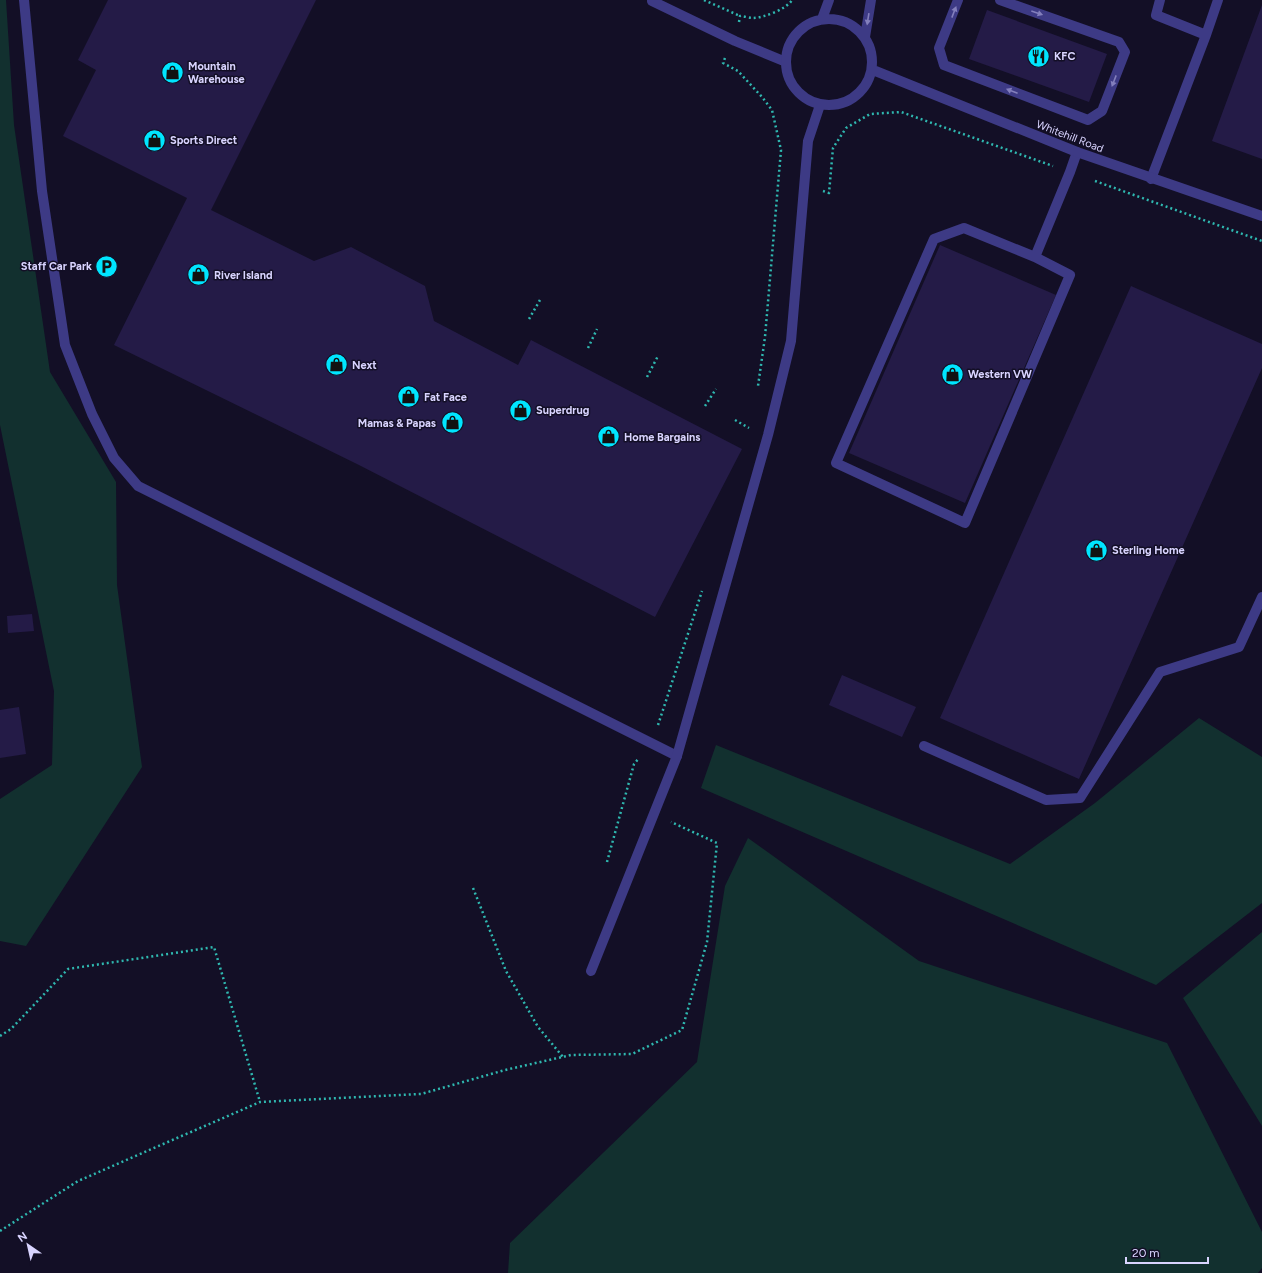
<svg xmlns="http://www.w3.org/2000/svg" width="1262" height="1273" viewBox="0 0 1262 1273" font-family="Figtree,sans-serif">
<rect width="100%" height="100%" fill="#130f26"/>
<path fill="#12302f" d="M0,0h6l8,125 36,247 66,110 1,103 25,182 -116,179 -26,-5v-142l52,-34 2,-74 -54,-266z
M1199,718l63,39v146l-106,82 -455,-197 15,-43 294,119 85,-61z
M748,838l171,123 248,82 95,189v36l-4,5h-750l2,-30 187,-181 28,-176z
M1262,932v194l-79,-128z"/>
<path fill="#241b47" d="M108,0h208l-105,210 103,51 37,-14 74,39 9,35 84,44 13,-25 211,109 -87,168 -296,-152 -245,-120 73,-147 -124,-62 33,-66 -18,-10z
M1262,5v154l-50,-18z
M987,10l120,44 -18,48 -120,-43z
M940,245l116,50 -91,208 -116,-50z
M1131,286l131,58v24l-183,411 -139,-61z
M32,614l2,17 -26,2 -1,-17z
M842,675l74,32 -14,30 -73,-32z
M19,707l7,47 -26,4v-48z"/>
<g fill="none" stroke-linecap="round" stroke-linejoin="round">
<path stroke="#2fb8b0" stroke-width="2.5" stroke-dasharray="2 3" stroke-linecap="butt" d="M704,0l36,16
M739,22l1,-6c4,0 9,2 13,2 10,0 34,-9 39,-18
M725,58l-2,5 15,8 24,26 10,13 9,40 -16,187 -7,49
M1095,181l167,60
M823,191l6,2 4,-45 13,-20 24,-14 31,-2 152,54
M529,319l11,-19
M588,348l9,-19
M647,377l11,-21
M705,406l11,-17
M735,420l14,8
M658,725l44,-134
M607,862l27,-98 5,-6
M473,888l33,83 32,56 25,30
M0,1036l11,-7 57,-60 146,-22 46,155
M0,1231l78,-50 182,-79 161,-8 84,-24 66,-15 61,-1 50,-24 25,-88 10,-99 -46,-21"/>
<path stroke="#3d3a85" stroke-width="10" d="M24,0l18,191 23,154 27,69 22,44 24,28 539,270
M958,0l-19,48 5,17 144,55 14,-9 23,-59 -6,-10 -119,-42
M1160,0l-4,15 50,20
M652,1l83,40 51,21
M1151,179l55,-144 12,-35
M964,228l71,29 35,18 -105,248 -129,-60 98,-224z
M1035,257l35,-85 7,-20
M924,746l122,54 34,-2 80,-126 79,-25 23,-50"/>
<path stroke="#3d3a85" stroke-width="10" d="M786 62a43 43 0 1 1 86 0a43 43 0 1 1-86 0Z
M822,19l7,-19
M865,37l6,-37
M873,70l204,82 185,64
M591,971l86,-215 91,-321 23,-94 17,-200 12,-36"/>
</g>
<defs><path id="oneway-solid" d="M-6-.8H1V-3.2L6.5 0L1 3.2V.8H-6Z"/></defs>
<g fill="#837fbc">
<use href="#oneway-solid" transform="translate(954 12) rotate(-69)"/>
<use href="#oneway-solid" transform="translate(1037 13) rotate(19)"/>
<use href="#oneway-solid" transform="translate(868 19) rotate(99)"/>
<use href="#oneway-solid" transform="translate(1114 81) rotate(111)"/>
<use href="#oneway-solid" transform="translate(1012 91) rotate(-159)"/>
</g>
<defs>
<symbol id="restaurant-disc" viewBox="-11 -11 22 22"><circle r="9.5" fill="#00e5ff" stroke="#130f26"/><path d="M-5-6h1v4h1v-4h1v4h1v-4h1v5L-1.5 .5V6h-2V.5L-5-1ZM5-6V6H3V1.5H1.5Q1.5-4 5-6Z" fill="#111"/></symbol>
<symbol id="shop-disc" viewBox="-11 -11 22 22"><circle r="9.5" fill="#00e5ff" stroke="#130f26"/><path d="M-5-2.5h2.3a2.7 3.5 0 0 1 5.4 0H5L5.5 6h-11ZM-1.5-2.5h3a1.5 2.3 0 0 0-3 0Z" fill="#111"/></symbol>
<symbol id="parking-disc" viewBox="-11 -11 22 22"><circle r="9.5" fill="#00e5ff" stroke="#130f26"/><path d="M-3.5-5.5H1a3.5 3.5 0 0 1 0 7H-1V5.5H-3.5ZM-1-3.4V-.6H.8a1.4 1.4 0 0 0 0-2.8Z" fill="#111"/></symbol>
</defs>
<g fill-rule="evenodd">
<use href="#restaurant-disc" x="1026" y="44" width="25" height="25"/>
<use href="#shop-disc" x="160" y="60" width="25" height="25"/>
<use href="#shop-disc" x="142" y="128" width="25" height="25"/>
<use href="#parking-disc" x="94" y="254" width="25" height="25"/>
<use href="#shop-disc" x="186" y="262" width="25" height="25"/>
<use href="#shop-disc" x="324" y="352" width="25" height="25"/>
<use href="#shop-disc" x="940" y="362" width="25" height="25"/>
<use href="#shop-disc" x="396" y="384" width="25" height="25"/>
<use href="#shop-disc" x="508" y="398" width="25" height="25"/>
<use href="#shop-disc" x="440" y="410" width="25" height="25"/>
<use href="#shop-disc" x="596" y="424" width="25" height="25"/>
<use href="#shop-disc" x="1084" y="538" width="25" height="25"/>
</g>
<g text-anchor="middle" stroke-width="3" stroke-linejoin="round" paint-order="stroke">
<g font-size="11" font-weight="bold" fill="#d9d4ff" stroke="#130f26" text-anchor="start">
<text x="1054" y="60">KFC</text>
<text x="188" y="70">Mountain<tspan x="188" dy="13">Warehouse</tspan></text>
<text x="170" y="144">Sports Direct</text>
<text x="92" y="270" text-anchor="end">Staff Car Park</text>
<text x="214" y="279">River Island</text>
<text x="352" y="369">Next</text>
<text x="968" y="378">Western VW</text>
<text x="424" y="401">Fat Face</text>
<text x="536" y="414">Superdrug</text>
<text x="436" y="427" text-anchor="end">Mamas &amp; Papas</text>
<text x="624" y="441">Home Bargains</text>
<text x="1112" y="554">Sterling Home</text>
</g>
<g font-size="11" fill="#d9d4ff" stroke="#130f26">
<text transform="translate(1070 136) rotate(21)" y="4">Whitehill Road</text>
</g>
</g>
<g transform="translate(28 1245) rotate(326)" stroke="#130f26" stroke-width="3" paint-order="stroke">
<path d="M0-3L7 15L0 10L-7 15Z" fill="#d9d4ff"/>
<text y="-6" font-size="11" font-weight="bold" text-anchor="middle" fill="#d9d4ff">N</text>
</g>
<path d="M1126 1257v6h82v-6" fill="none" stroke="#d9d4ff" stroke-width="2"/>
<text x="1132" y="1257" font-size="12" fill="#d9d4ff" stroke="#130f26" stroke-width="3" paint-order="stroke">20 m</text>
</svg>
